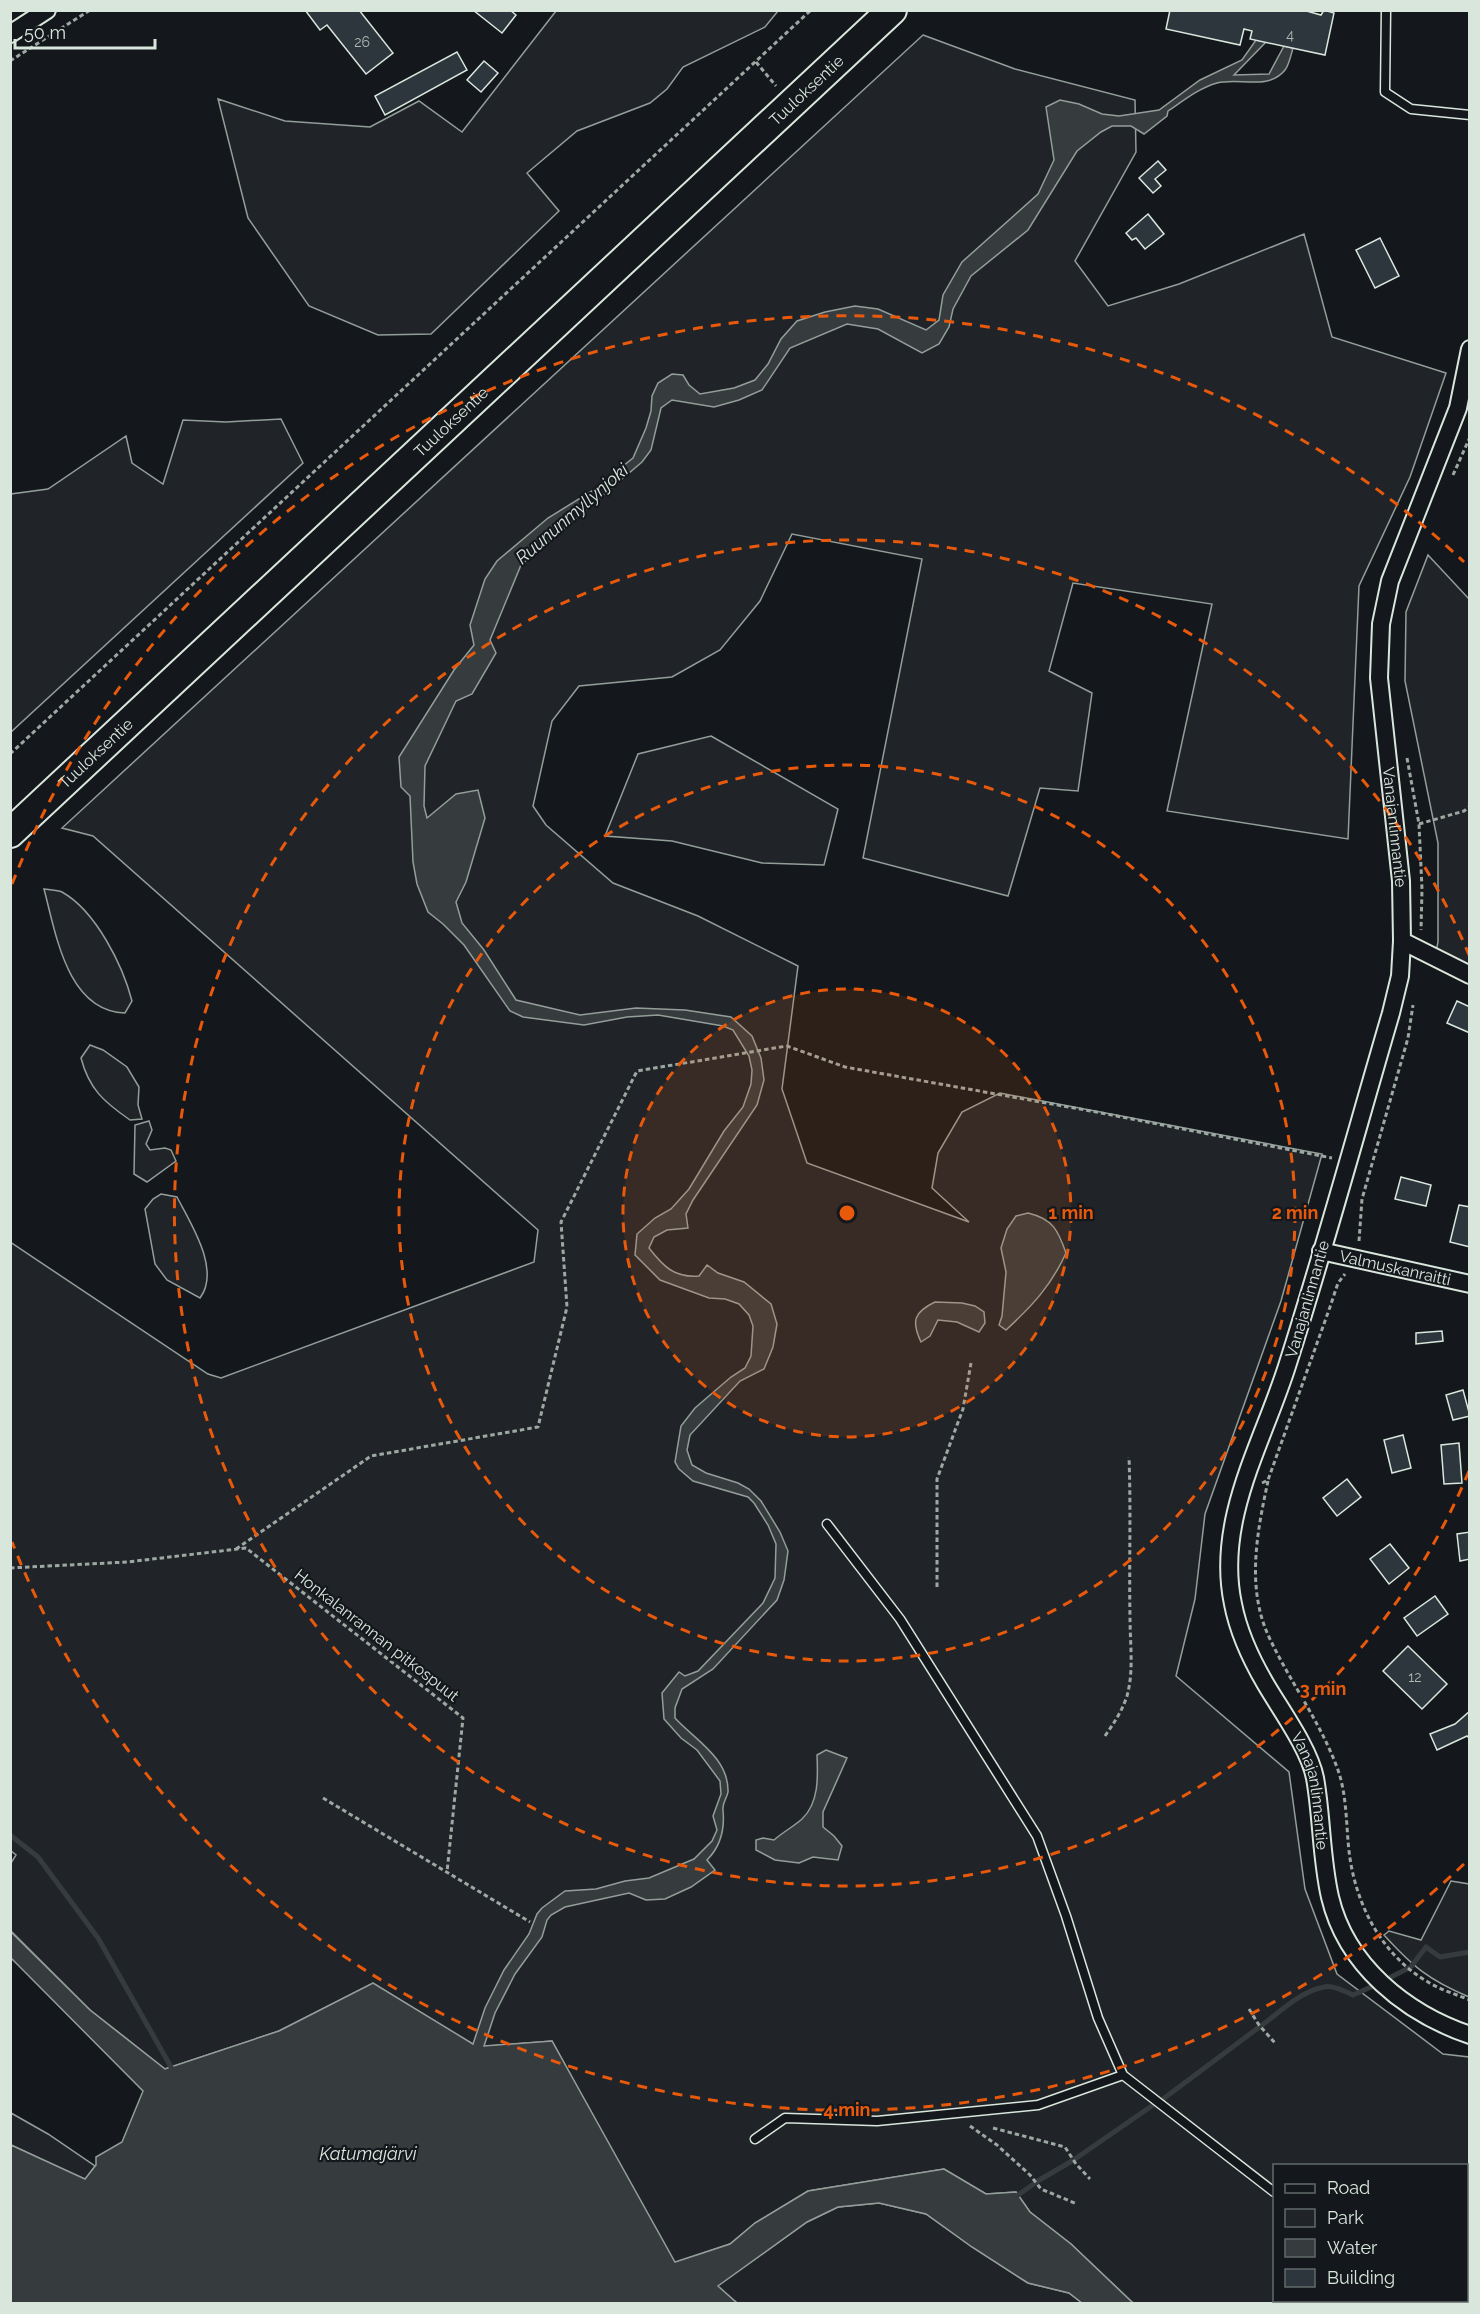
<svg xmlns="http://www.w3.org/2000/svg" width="1480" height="2314" viewBox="0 0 1480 2314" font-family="Raleway,sans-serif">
<rect width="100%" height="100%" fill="#14181c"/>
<path fill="#202428" stroke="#939e99" stroke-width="1.5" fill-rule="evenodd" d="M556,11h222l-13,16 -82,40 -16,22 -17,14 -73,28 -50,42 32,38 -128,123 -53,1 -69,-29 -61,-88 -30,-119 67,22 85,6 49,-26 43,31z
M923,35l92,34 120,31 1,52 -61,109 33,45 71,-22 125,-50 28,103 114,36 -36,104 -51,109 -11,253 -181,-28 45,-207 -139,-21 -24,88 43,22 -14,98 -38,-3 -32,108 -145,-38 59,-299 -130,-25 -32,67 -40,49 -48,27 -93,9 -27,35 -19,85 13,19 67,58 85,33 100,50 -16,123 25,74 162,59 -37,-34 6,-35 24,-41 38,-19 322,61 -41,147 -76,213 -10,85 -19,77 113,96 16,117 32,85 106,80 26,3v246h-336l-62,-59 -41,-32 -14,-20 -30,2 -42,-25 -136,22 -53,32 -25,21 -56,19 -122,-222 -75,6 -104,-64 -94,48 -114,38 -75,-59 -79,-79v-68l5,-8 -6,-5v-608l198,132 13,4 313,-116 4,-32 -445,-394 -31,-8zM1274,2166h192v134h-192z
M281,419l22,44 -292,269v-238l37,-5 78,-53 6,27 31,21 20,-64 43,2z
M1428,555l41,44v369l-33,-16 2,-10v-99l-33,-162 1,-69z
M711,736l127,73 -14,56 -62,-2 -90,-22 -67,-5 33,-82z
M44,889c6,1 13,1 18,3 34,19 61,74 70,109l-7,12c-58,-2 -69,-79 -81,-124z
M90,1045l13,5 24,17 12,20 -1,18 4,14 -12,1c-26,-18 -41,-31 -49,-62z
M149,1121l3,9 -6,14 4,6 15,-2 6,2 5,11 -29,21 -13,-8 1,-49z
M161,1194l16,3c14,27 44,73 23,101l-33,-18 -12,-16 -10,-55 8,-10z
M1451,1881l18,3v113c-40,-17 -56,-30 -85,-62l5,-4 32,9z
M11,2113l37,21 47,32 -10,14 -74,-35z
M879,2203l47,11 46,33 56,36 41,10 13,10h-345l-20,-17 90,-64 31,-15z"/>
<path fill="#363b3e" stroke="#939e99" stroke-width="1.5" d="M1256,40l10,2 -32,33 35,-1 15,-28 9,2c-2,7 -4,17 -8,22 -17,21 -46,7 -68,13 -18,5 -34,18 -49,28l-1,5 -23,18 -13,-8h-19l-11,6 -24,19 -49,79 -57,46 -18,33 -4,18 -10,17 -17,9 -44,-24 -31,-5 -57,24 -28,42 -23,10 -25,7 -42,-7 -11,8 -10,42 -9,12 -121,103 -31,75 6,13 -24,41 -16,7 -31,65 -1,40 3,12 29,-24 22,-4 7,28 -19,64 -10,20 6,21 22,27 32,50 64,15 56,-7 49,2 46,7 21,19 9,22 3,22 -7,25 -64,95 -7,14 2,14 -21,2 -13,7 -5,11c14,18 25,30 50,28l8,-11 11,8 26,9 27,22 6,20 -4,23 -9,22 -24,12 -50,54 -3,15 5,15 14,8 32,10 11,6 12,12 19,31 8,19 -4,29 -7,20 -64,69 -31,20 -7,19v10c20,22 54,40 53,74 -1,6 -6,11 -5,18 2,20 -2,36 -16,50l8,10 -24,17 -26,12 -19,1 -17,-7 -64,14 -14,8 -4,5 -5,17 -27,37 -20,39 -11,33 68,-5 123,221 55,-18 25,-21 53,-32 136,-22 42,25 30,-2 14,20 41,32 62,59h-51l-13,-10 -41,-10 -56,-36 -46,-33 -47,-11 -41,4 -31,15 -89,64 19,17h-726v-158l74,34 11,-14v-8l26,-15 21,-51 -132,-133 -1,-27 80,79 75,59 114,-38 94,-48 100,61 12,-36 19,-38 25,-36 8,-20 5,-6 23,-17 31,-2 29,-8 24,-3 45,-19 18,-18 5,-11 -4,-14 8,-22 -1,-13 -23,-31 -16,-12 -17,-19 -2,-26 17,-21 6,4 13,-5 65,-68 12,-25 1,-34 -8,-19 -14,-22 -6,-6 -55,-16 -14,-12 -4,-7 6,-36 14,-18 36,-31 14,-9 6,-12 2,-30 -4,-11 -10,-11 -14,-5 -16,-1 -49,-18 -25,-25 2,-21 18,-16 16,-9 18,-20 35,-58 19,-24 8,-23 1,-14 -3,-14 -16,-26 -10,-4 -65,-11 -31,2 -43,8 -61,-8 -13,-6 -46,-66 -21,-21 -15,-12 -11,-28 -4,-22 -3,-66 -9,-9 -2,-30 55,-87 20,-25 -4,-20 15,-46 12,-18 51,-43 44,-27 41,-33 13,-30 5,-17 1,-15 6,-13 14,-9 11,1 6,10 11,9 34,-6 21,-8 13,-16 13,-25 16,-18 28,-9 30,-6 23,3 48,21 13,-10 4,-25 19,-33 76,-68 16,-34 -8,-53 14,-7 19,4 23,10 17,2 40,-6 41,-30 42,-20z
M1028,1213c25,6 30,17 38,40 -15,33 -34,53 -60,77l-7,-5 3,-9 4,-44 -5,-24 6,-19 9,-13z
M935,1302l27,1 13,3 9,6 1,11 -6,9 -22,-10 -19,-2 -8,16 -9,6c-10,-21 -7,-30 14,-40z
M826,1750l21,8 -24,54v15l11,9 8,10 -4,14 -25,-3 -14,6 -24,-3 -19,-10v-10l7,-2 11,2c9,-8 19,-13 28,-21 17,-16 16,-42 15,-64z"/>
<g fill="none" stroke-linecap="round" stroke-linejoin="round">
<path stroke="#363b3e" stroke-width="5" d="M10,1835l28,22 60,81 73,129
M1410,1968l16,-21 14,10 30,-5
M1383,1981l26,-13
M1262,2025c18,-13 39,-34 62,-38 9,-2 20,4 29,8l27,-12
M1159,2102l99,-74
M1075,2159l81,-56
M1036,2182l36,-21
M1018,2195l17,-12"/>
</g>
<path fill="#2c363c" stroke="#d8e6dc" stroke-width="1.5" d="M305,10h54l34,43 -27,21 -39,-49 -7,5z
M473,10h37l6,5 -14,18z
M1170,10h133l18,5 3,-5 10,3 -9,42 -75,-16 2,-8 -8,-2 -4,16 -74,-16z
M457,52l10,18 -82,45 -10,-19z
M484,61l14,12 -17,19 -14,-12z
M1158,161l8,9 -11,9 6,7 -8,7 -14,-15z
M1148,214l16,20 -19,15 -9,-11 -4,2 -6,-7z
M1380,238l19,38 -24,12 -19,-38z
M1457,1001l13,6v26l-23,-10z
M1401,1177l30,8 -5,21 -31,-7z
M1459,1205l11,2v40l-20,-5z
M1442,1331l1,10 -27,3v-11z
M1463,1390l7,26 -17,4 -7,-25z
M1403,1435l8,33 -19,5 -8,-33z
M1459,1443l3,40 -18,1 -3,-39z
M1347,1479l14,18 -24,19 -14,-18z
M1470,1532v27l-10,2 -3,-27z
M1390,1544l19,24 -20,16 -19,-25z
M1435,1596l13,18 -31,22 -13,-18z
M1408,1646l39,38 -25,25 -39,-38z
M1470,1711v28l-3,-3 -30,14 -7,-16 25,-10z"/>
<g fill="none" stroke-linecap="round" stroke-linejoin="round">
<defs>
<path id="service" d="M1386,10l-1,82 26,17 59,6
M827,1524l73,95 137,217 29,80 32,102 25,57 151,117
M755,2139l30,-21 92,3 161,-16 85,-30
M1417,2300l3,4"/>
<g id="minor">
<path d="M10,34l37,-24"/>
<path id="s1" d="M1470,349l-12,59 -68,173 -9,43 -2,54 22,203 1,60 -2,35 -9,37c-34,116 -66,234 -103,350 -24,78 -73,156 -55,241 5,26 18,55 32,79 15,26 44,65 50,95 7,39 6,80 15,119 16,68 75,116 140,138"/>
<path d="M1402,941l68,34"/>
<path id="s2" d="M1321,1251l149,33"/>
</g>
<g id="trunk">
<path id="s3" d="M10,833l882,-823"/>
</g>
</defs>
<use href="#service" stroke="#d8e6dc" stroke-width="11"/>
<use href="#minor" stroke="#d8e6dc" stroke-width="20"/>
<use href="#trunk" stroke="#d8e6dc" stroke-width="32"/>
<path stroke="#9da8a2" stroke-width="3" stroke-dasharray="4.5 3" stroke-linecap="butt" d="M10,61l80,-51
M756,62l20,24
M1453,475l17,-38
M10,754l801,-744
M1407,758l12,66 3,65 -1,41
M1419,824l45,-13 6,-5
M1359,1241l3,-42 46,-161 5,-33
M1268,1481c-11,51 -22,107 1,156 21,45 52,86 69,133 9,26 8,54 11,81 6,52 32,104 79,131 13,8 27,12 42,18
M1262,1483l6,-3 62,-173 8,-24 7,-9
M236,1549l135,-93 167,-29 29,-120 -6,-85 76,-151 150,-25 58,21 246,44 241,47
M10,1568l117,-6 119,-14 217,170 -16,154
M937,1587v-108l26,-70 8,-46
M1105,1736c9,-13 17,-25 22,-40 7,-25 3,-52 3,-78 -1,-54 1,-107 -1,-161
M323,1798l207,124
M1249,2009l10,16 16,18
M970,2126l27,19 33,30 11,14 36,15
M993,2128l72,19 11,17 14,15"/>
<use href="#service" stroke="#14181c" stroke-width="8"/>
<use href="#minor" stroke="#14181c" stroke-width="16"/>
<use href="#trunk" stroke="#14181c" stroke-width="28"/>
</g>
<circle cx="847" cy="1213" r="224" fill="#e8590c" fill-opacity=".12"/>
<g fill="none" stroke="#e8590c" stroke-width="3" stroke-dasharray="10 8">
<circle cx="847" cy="1213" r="224"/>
<circle cx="847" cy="1213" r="448"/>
<path d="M1469 1471A673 673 0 1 1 1469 955"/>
<path d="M1464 1864A897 897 0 0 1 12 1542M12 884A897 897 0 0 1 1464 562"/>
</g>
<g text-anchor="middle" stroke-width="4.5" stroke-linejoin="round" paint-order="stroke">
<g font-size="14" fill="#adbab4">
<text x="1290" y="40">4</text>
<text x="362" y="47">26</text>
<text x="1415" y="1682">12</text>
</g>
<g font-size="16" fill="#d8e6dc" stroke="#14181c">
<text dy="6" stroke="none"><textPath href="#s3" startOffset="1089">Tuuloksentie</textPath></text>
<text dy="6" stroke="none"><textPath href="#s3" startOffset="603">Tuuloksentie</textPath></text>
<text dy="6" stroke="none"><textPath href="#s3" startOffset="117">Tuuloksentie</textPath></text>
<text dy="6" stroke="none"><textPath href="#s1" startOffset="494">Vanajanlinnantie</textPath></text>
<text dy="6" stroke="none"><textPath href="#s2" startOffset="76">Valmuskanraitti</textPath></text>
<text transform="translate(1307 1299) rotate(-74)" y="6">Vanajanlinnantie</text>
<text transform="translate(377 1635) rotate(38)" y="6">Honkalanrannan pitkospuut</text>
<text dy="6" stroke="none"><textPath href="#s1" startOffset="1502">Vanajanlinnantie</textPath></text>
</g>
<g font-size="18" font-style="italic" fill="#d8e6dc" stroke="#14181c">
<text transform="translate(572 514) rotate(-41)" y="6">Ruununmyllynjoki</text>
<text x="368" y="2160">Katumajärvi</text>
</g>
</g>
<circle cx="847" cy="1213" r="9" fill="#e8590c" stroke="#14181c" stroke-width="3"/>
<g font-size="18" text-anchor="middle" font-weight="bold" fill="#e8590c" stroke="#14181c" stroke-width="4.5" stroke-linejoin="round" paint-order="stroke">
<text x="1071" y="1219">1 min</text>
<text x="1295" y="1219">2 min</text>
<text x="1323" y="1695">3 min</text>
<text x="847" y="2116">4 min</text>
</g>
<rect width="1480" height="2314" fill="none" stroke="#d8e6dc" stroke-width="24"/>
<rect x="1273" y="2164" width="195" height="138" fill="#14181c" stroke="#626a69" stroke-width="1.5"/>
<rect x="1285" y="2184" width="30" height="9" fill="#14181c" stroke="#626a69" stroke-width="1.5"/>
<text x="1327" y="2194" font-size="18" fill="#d8e6dc">Road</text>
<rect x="1285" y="2209" width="30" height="18" fill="#202428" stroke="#626a69" stroke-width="1.5"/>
<text x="1327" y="2224" font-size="18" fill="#d8e6dc">Park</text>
<rect x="1285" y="2239" width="30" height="18" fill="#363b3e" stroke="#626a69" stroke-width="1.5"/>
<text x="1327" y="2254" font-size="18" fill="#d8e6dc">Water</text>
<rect x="1285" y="2269" width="30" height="18" fill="#2c363c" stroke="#626a69" stroke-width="1.5"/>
<text x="1327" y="2284" font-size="18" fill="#d8e6dc">Building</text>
<path d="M15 39v9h140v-9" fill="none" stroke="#d8e6dc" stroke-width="3"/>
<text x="24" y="39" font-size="18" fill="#d8e6dc" stroke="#14181c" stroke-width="4.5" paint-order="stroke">50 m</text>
</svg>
